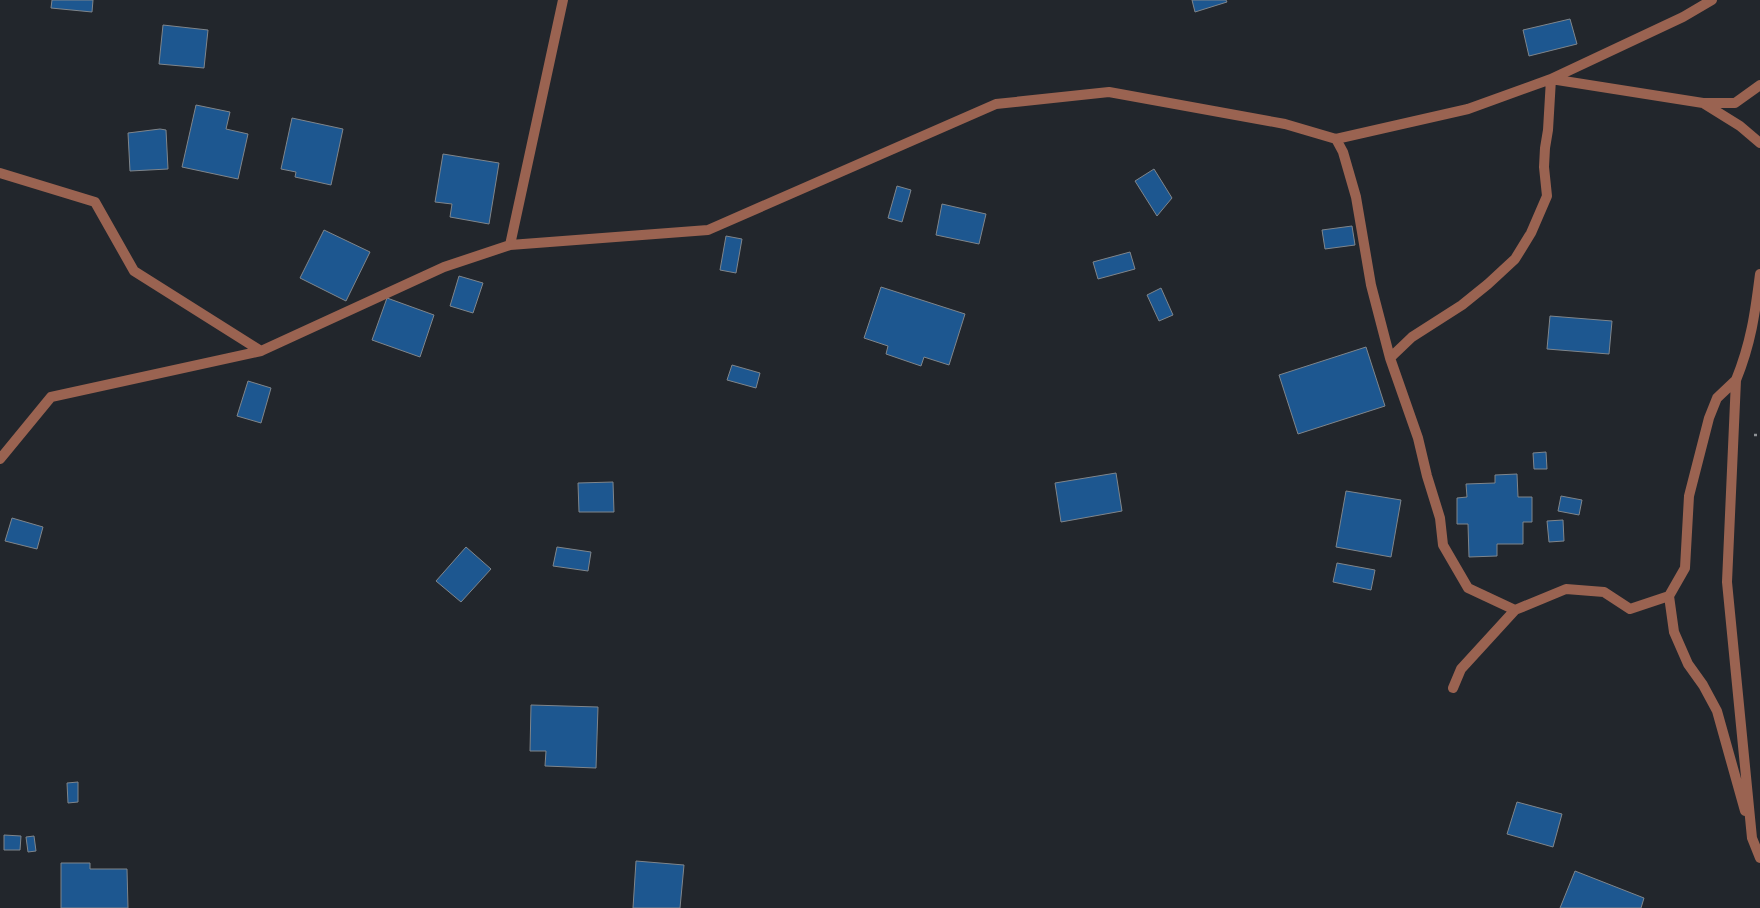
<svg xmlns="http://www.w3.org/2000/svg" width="1760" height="908" viewBox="0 0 1760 908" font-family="Barlow,sans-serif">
<rect width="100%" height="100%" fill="#22262c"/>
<path fill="#1d5790" stroke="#7f858b" d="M52,0h41l-1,12 -41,-4z
M1192,0h34l1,2 -32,10z
M1570,19l7,25 -48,12 -6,-26z
M163,25l45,5 -4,38 -45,-4z
M196,105l34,7 -4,17 22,5 -10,45 -56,-12z
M292,118l51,11 -12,56 -36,-8 1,-5 -15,-3z
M160,129l6,1 2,39 -38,2 -2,-38z
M443,154l56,9 -10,61 -39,-7 2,-13 -17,-2z
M1154,169l18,29 -15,18 -22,-35z
M897,186l14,4 -9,32 -14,-4z
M942,204l44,10 -7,30 -43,-9z
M1352,226l3,19 -30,4 -3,-19z
M324,230l46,22 -24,49 -46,-23z
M726,236l16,3 -6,34 -16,-3z
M1130,252l5,17 -37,10 -5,-17z
M459,276l24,7 -10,30 -23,-7z
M881,287l84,27 -16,51 -25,-8 -3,9 -35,-12 2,-8 -24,-8z
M1161,288l12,27 -14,6 -12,-26z
M387,298l47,17 -14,42 -48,-17z
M1550,316l62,5 -3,33 -62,-5z
M1366,347l19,59 -87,28 -19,-59z
M732,365l28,8 -4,15 -29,-8z
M248,381l23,7 -10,35 -24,-7z
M1546,452l1,17h-13l-1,-16z
M1116,473l6,38 -61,11 -6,-39z
M1517,474l1,23h14v25h-9v22h-26v12l-28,1 -1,-33h-11v-26l10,-1 -1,-13 29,-1v-8z
M613,482l1,30h-35l-1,-29z
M1346,491l55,9 -10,57 -55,-10z
M1561,496l21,4 -3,15 -21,-4z
M12,518l31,9 -6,22 -32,-8z
M1563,520l1,21 -15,1 -2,-21z
M466,547l25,22 -30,33 -25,-21z
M557,547l34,5 -3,19 -35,-5z
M1337,563l38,7 -4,20 -38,-8z
M531,705l67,2 -2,61 -51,-2 1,-15h-16z
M78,782v20l-10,1 -1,-20z
M1517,802l45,12 -9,33 -46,-13z
M4,835l17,1 -1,14h-16z
M34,836l2,15 -8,1 -2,-15z
M636,861l48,4 -4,43h-47z
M61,863h29v6h37l1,39h-67z
M1575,871l69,27 -3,10h-81z"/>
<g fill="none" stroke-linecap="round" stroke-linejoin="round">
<path stroke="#8e9195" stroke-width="2.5" stroke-dasharray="3 3" stroke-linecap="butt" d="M1754,435h6"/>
<path stroke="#9a6351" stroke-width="10" d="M1703,103l37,23 20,17
M1336,139l7,13 13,45 15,88 19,73 28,80 9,38 13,42 3,27 25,43 47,22
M0,173l95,29 39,69 127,80
M510,245l53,-245
M1760,274c-5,40 -9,69 -24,106l-9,202 25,256 8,20
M1390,358l22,-21 50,-32 26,-21 27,-25 16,-26 16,-37 -3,-29 1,-19 3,-18 3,-51 152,24h32l25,-18
M0,459l51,-62 210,-46 183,-84 66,-22 198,-15 288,-126 113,-12 176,32 51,15 132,-30 83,-30 132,-62 29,-17
M1669,596l5,36 14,32 15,21 14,26 28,100
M1453,688l8,-19 54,-59 51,-21 38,3 26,17 39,-13 16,-28 4,-72 20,-78 8,-20 19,-18"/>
</g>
</svg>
